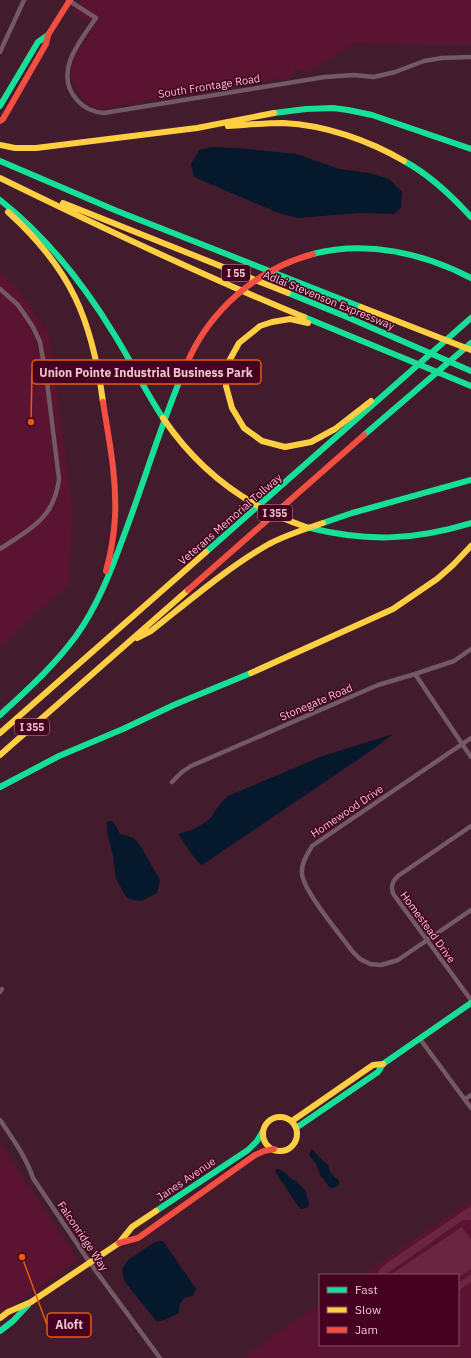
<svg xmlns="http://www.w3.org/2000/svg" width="471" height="1358" viewBox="0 0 471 1358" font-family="'IBM Plex Sans',sans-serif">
<rect width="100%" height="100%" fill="#421c2c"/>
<path fill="#5a1331" d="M80,0h391v45h-47l-69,-2 -47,29 -13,-4 -4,9 -192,32 -13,-5 -13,-21 -2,-13 2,-10 22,-35 -22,-13z
M0,272l14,12 35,50 24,176 -5,76 -30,25 -38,38z
M0,1143l78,117 -78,55z
M471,1200v158h-229l78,-54v41h138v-70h-96z"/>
<path fill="#6a2640" d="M471,1206v14h-8l-6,4 -72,51h-9l5,-7 6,-5z
M462,1227l9,13v29l-13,9v-3h-68z
M471,1274v8l-13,9v-8z"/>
<path fill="#06182b" d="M213,147l25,1 59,6 42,15 30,4 20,6 13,13 -1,16 -7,6 -34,-1 -63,5 -21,-6 -82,-35 -3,-13 8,-14z
M393,734l-21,16 -170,115c-7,-4 -19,-24 -24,-31 12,-3 26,-8 34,-18 5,-8 9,-14 16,-20l92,-39z
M110,821h3l7,13 14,4 7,9 19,33 -3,13 -16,8 -12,-2 -4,-4 -9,-16 -3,-23 -6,-24v-10z
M312,1149l8,9 8,7 2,7 9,9v4l-5,3 -5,-1 -6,-9 -2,-1 -5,-13 -7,-9 1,-3z
M276,1169c12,1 12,11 21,12 2,5 7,6 9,10 1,1 0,2 0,3 2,7 7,14 -5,15l-3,-3 -22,-33z
M163,1241l33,48 -4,7c-9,1 -14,7 -13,17l-12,6 -10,3 -32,-40 -3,-9 1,-5 5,-8 27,-18z"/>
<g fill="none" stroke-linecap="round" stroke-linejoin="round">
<path stroke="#725962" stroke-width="4.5" d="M68,0l28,18c-17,24 -43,55 -19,82 8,9 16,12 27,13l221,-36 29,-2 20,2 21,-5 29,-11 18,-3 29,-1
M0,52l24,-52
M0,289l18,16 15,22 7,15 7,40 12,97c-5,40 -29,50 -59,70
M415,674l56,83
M471,738l-159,108c-5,9 -11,17 -10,28 2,18 38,60 50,77l8,8 10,5 11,1 17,-5 73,-50
M172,782l10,-10 9,-6 187,-81 37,-11 39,-13 17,-12
M471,826l-73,50c-6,6 -8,11 -4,19l77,105
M0,992l2,-3
M420,1039l51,69
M465,1099l6,-4
M0,1120c13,19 26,37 33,58l57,85 70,95"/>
<path stroke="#16e098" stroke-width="6" d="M0,106l38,-64 10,-7
M274,113l32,-4 27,-1 15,2 24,5 99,34
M0,161l117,50 244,96
M404,161c26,14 47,34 67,56
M0,200c47,37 83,83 114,134 17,27 31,57 49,84
M313,254c53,-14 110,-1 158,24
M288,293l59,24 124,54
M304,317l167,69
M364,435l107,-92
M323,523l29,-10 119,-33
M306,527c60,15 106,14 165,-4
M206,552l265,-234
M0,715c27,-25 54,-49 76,-79 21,-29 35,-65 47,-98 22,-58 39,-118 64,-175
M0,787l59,-31 64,-27 53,-25 75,-31
M296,1128l82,-56 5,-8 88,-61
M156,1211l92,-61 9,-9 6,-10
M0,1331l13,-10 15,-16"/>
<path stroke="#ffcf43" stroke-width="6" d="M228,126c18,-1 37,-3 55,-3 42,2 85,17 121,38
M0,145l15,3h21l161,-20 77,-15
M0,178c100,49 201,97 304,139
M63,203l225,90
M8,212c63,57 84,107 95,190
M361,307l110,43
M308,323l-18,-4 -18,3 -12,4 -21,17 -11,20 -2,23 6,22 12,20 18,13 23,6 26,-5 24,-13 36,-28
M163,418c35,52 84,89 143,109
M137,638l14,-7c38,-30 76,-63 118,-87 17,-9 36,-15 54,-21
M251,673l142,-64 44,-30 16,-14 18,-19
M0,733l206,-181
M0,755l188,-165
M263 1134a17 17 0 1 1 34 0a17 17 0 1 1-34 0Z
M292,1121l81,-56 10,-1
M0,1318l8,-6 23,-10 88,-59 13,-16 24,-16"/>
<path stroke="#f24e42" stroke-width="6" d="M0,121l3,-2 43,-75 2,-9 22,-35
M187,363c23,-53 70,-94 126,-109
M103,402c6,38 14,76 12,115 -1,18 -4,36 -9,54
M188,590l176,-155
M119,1243l19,-5 117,-83 9,-4 10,-2"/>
</g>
<g text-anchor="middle" stroke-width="3" stroke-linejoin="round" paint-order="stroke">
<g fill="#450120" stroke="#bc8a9a" stroke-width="1">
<rect x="222" y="265" width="28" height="16" rx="3"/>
<rect x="258" y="505" width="34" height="16" rx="3"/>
<rect x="15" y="719" width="34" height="16" rx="3"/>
</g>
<g font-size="10" font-weight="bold" fill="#efc4cf">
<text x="236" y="277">I 55</text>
<text x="275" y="517">I 355</text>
<text x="32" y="731">I 355</text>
</g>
<g font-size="11" fill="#efc4cf" stroke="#450120">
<text transform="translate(209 86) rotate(-9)" y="4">South Frontage Road</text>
<text transform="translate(329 300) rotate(22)" y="4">Adlai Stevenson Expressway</text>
<text transform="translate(230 519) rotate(-41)" y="4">Veterans Memorial Tollway</text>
<text transform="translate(316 702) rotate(-23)" y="4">Stonegate Road</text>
<text transform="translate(347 811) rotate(-34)" y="4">Homewood Drive</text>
<text transform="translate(428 927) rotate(54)" y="4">Homestead Drive</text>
<text transform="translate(186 1179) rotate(-34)" y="4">Janes Avenue</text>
<text transform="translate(83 1236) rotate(56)" y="4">Falconridge Way</text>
</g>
</g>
<path fill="none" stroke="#e8590c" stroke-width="1.5" d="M31 422L32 372M22 1257L47 1325"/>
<g fill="#e8590c" stroke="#450120" stroke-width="1.5">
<circle cx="31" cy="422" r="4"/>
<circle cx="22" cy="1257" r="4"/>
</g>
<g fill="#450120" stroke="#e8590c" stroke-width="1.5">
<rect x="32" y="360" width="229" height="24" rx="4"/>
<rect x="47" y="1313" width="44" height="24" rx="4"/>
</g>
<g font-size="12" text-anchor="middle" font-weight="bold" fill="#efc4cf">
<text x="146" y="377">Union Pointe Industrial Business Park</text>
<text x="69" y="1329">Aloft</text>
</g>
<rect x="319" y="1274" width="140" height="72" fill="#450120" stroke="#894f66"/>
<rect x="327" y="1287" width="20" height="6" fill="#16e098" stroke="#894f66"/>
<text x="355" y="1294" font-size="12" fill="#efc4cf">Fast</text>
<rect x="327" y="1307" width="20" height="6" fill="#ffcf43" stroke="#894f66"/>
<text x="355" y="1314" font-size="12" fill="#efc4cf">Slow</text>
<rect x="327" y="1327" width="20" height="6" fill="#f24e42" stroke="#894f66"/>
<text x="355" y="1334" font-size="12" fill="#efc4cf">Jam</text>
</svg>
